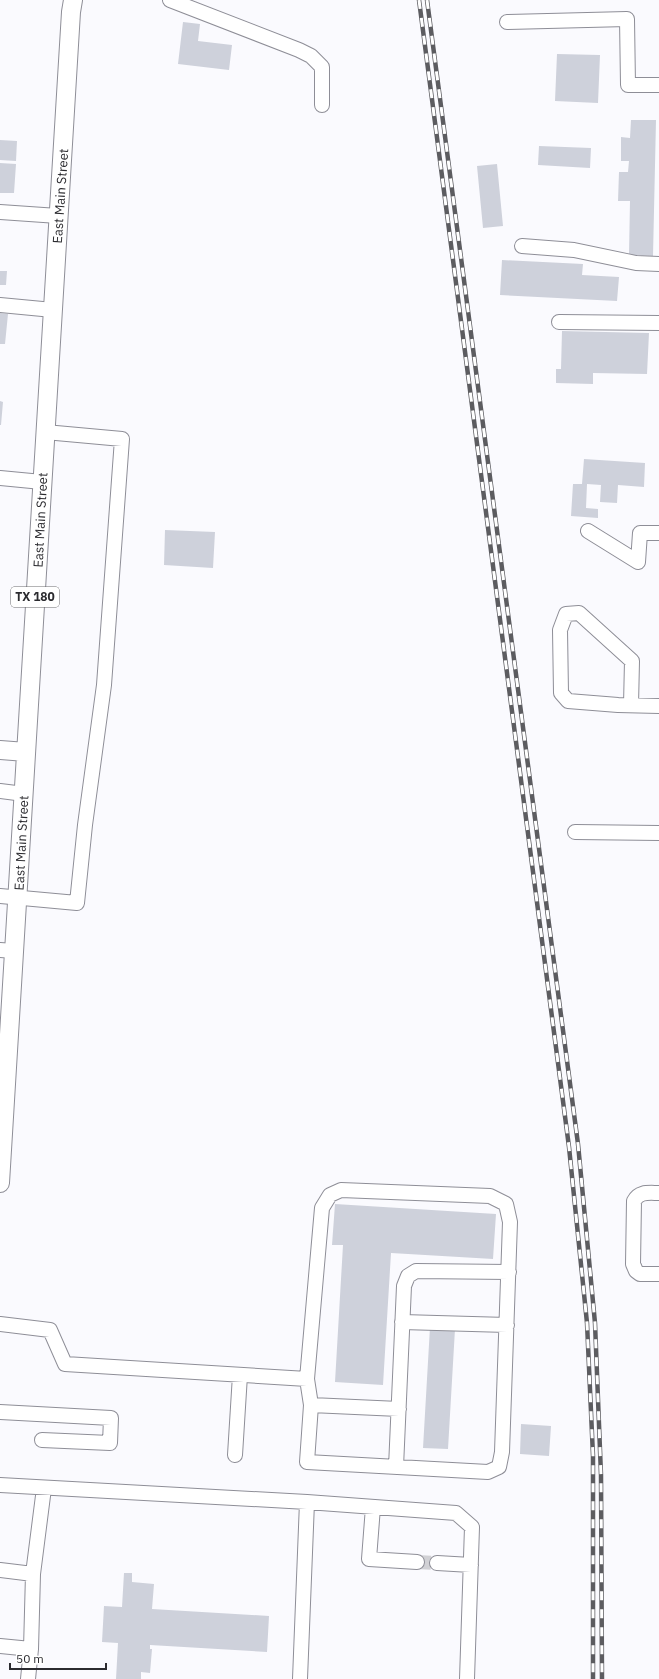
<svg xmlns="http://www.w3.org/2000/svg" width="659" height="1679" viewBox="0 0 659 1679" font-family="'IBM Plex Sans',sans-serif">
<rect width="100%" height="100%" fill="#fafafe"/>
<path fill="#ced1db" d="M183,22l17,2 -2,17 34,4 -3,25 -51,-6z
M557,54l43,1 -2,48 -43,-2z
M631,120h25l-3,136 -24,-1 1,-54h-12l1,-29h9l1,-11h-8v-24l9,1z
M0,140l17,1 -1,20 -16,-1z
M539,146l52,2 -1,20 -52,-3z
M0,163l16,1 -2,29h-14z
M497,164l6,62 -20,2 -6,-62z
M502,260l81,4 -1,11 37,2 -2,24 -117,-6z
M0,271h7l-1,14h-6z
M0,313l8,1 -3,30h-5z
M562,331l87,2 -2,41 -54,-1v11l-37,-1v-14h5z
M0,401l3,1 -2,23h-1z
M584,459l61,4 -1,24 -26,-2 -1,18 -17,-1 1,-17 -14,-1 -1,24 12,1v9l-27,-2 2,-32h9z
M165,530l50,2 -2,36 -49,-3z
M335,1204l161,10 -3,45 -102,-6 -8,132 -48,-3 8,-137h-11z
M430,1327l25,2 -7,120 -25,-1z
M521,1424l30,2 -2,30 -29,-2z
M124,1573h8v9l22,2 -2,25 117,7 -2,36 -117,-7v4h2l-2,24 -9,-1v7h-25l2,-36 -16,-1 2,-36 18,1z"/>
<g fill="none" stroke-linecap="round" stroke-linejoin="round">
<path stroke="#d1d1d5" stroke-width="14" stroke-dasharray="14 7" stroke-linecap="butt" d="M417,1562l20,1"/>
<defs>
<path id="minor" d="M170,0l129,50 12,6 11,11v38
M507,22l120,-3 1,66h31
M0,212l58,4
M522,246l52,4 62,13 23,1
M0,305l53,5
M559,322l100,1
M0,478l42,4
M588,531l50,31 2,-29h19
M631,705l1,-44 -53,-48 -13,1 -6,16 1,63 7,8 50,4 41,1
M0,791l24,3
M575,832l84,1
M0,896l77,7 8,-78 19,-140 18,-246 -77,-7
M0,950l14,1
M659,1193c-10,0 -20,-2 -25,8l-1,63 3,7 4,3h19
M402,1322l105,3
M0,1324l50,6 15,34 242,15 4,26 -4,57 181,10 11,-5 3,-15 8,-230 -4,-18 -16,-8 -149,-6 -11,5 -8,13 -15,171
M311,1405l88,4
M0,1412l111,6 -1,25 -68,-3
M235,1455l5,-80
M396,1467l8,-181 4,-10 8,-5 93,1
M0,1485l307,17 149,11 16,14 -5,152
M373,1507l-4,52 48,3
M437,1563l34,2
M0,1570l33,4 11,-86
M0,1646l31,3 2,-75
M28,1679l3,-30
M300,1679l7,-177"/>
<path id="major" d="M0,750l26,2
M0,1183l71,-1171 2,-12"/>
</defs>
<use href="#minor" stroke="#8e8e97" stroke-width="16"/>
<use href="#major" stroke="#8e8e97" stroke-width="20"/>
<use href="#minor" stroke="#fff" stroke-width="14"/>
<use href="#major" stroke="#fff" stroke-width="18"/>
<defs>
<path id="rail" d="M419,0l150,1147 18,176 6,133v223
M427,0l151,1144 17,179 6,152 1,204"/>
</defs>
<use href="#rail" stroke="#5c5c60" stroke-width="4.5"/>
<use href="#rail" stroke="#fff" stroke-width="3" stroke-dasharray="9" stroke-linecap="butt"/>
</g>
<g text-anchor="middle" stroke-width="3" stroke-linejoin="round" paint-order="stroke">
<rect fill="#fff" stroke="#6b6b6d" stroke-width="1" x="11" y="587" width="48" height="20" rx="3"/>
<g font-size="12" font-weight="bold" fill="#2b2b2f">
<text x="35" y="601">TX 180</text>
</g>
<g font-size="13" fill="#2b2b2f" stroke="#fff">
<text transform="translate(60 196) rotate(-86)" y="5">East Main Street</text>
<text transform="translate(40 520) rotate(-87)" y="5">East Main Street</text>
<text transform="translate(21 843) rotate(-87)" y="5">East Main Street</text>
</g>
</g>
<path d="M10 1663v6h96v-6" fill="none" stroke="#2b2b2f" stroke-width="2"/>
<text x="16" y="1663" font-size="12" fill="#2b2b2f" stroke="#ffffff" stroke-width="3" paint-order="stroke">50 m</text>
</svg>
